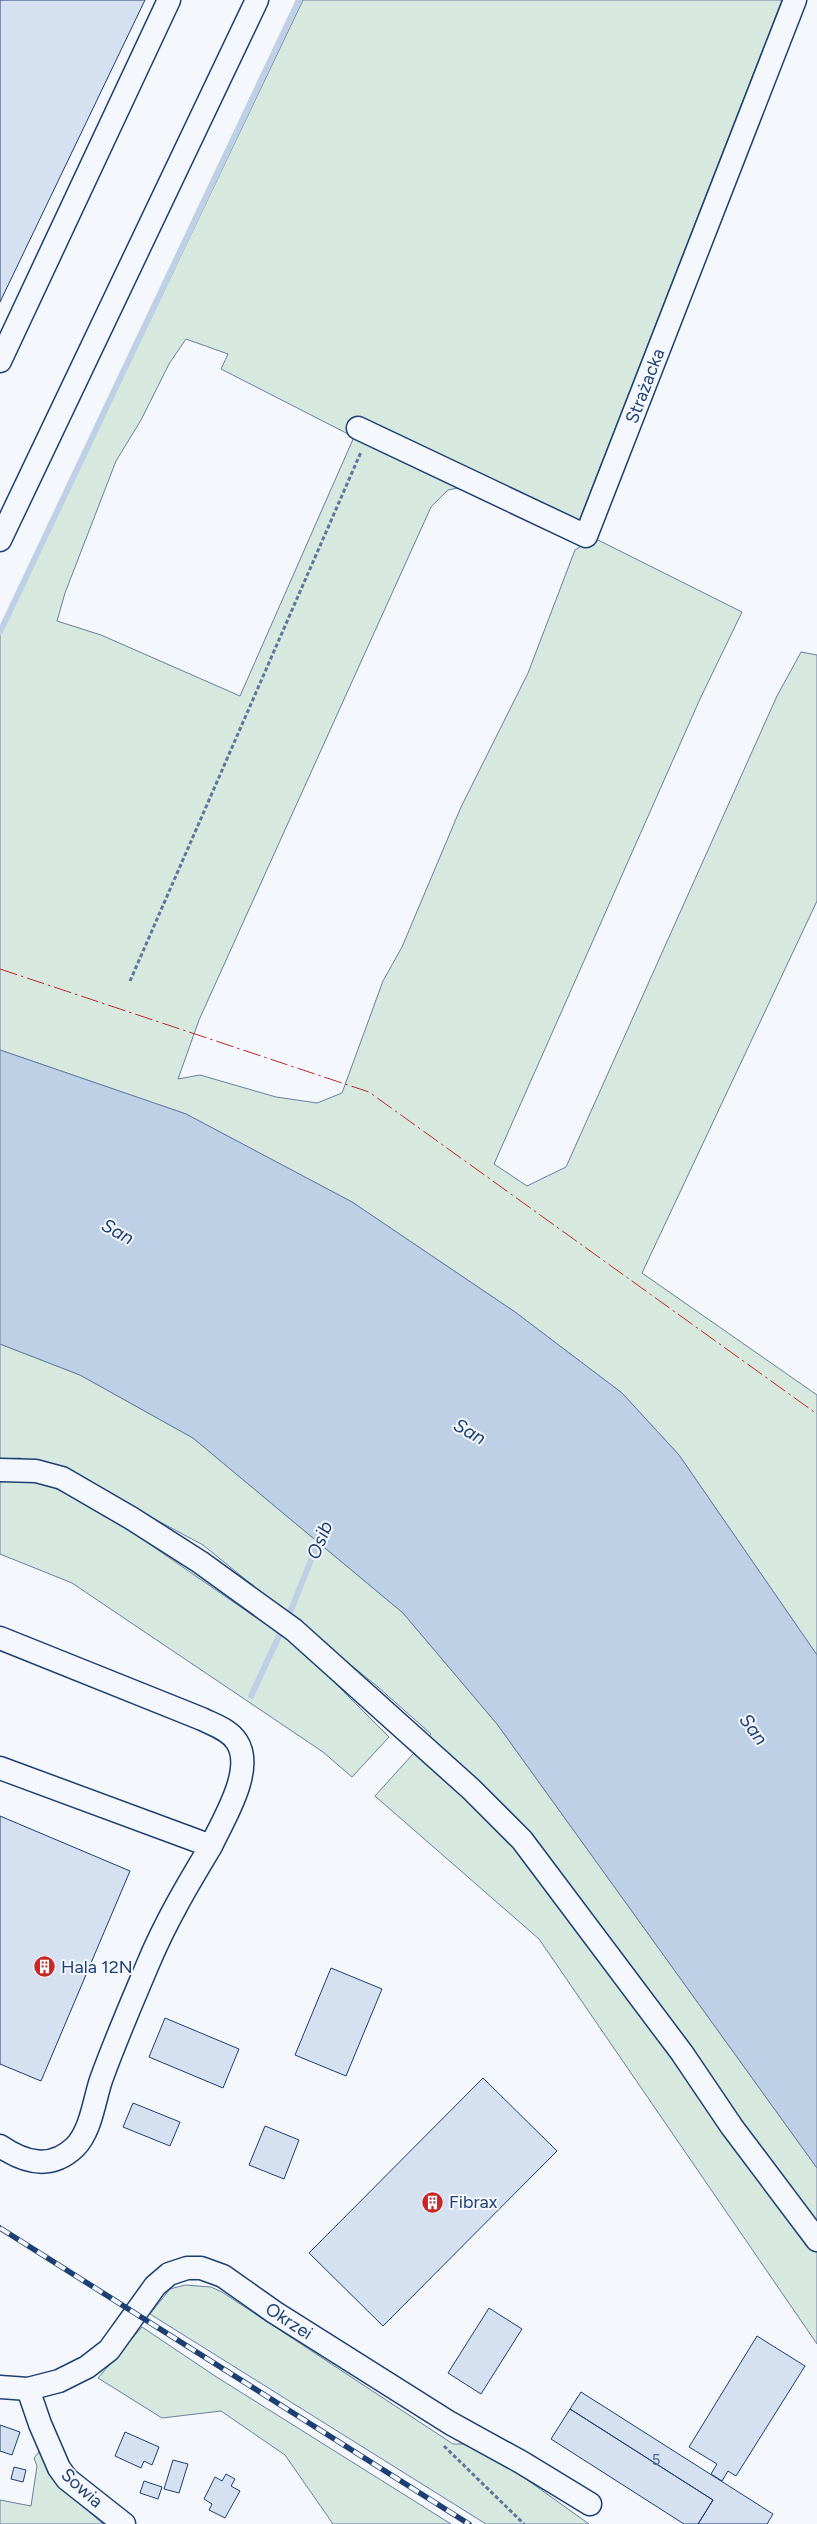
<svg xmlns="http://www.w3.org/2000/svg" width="817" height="2524" viewBox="0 0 817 2524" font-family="Figtree,sans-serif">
<rect width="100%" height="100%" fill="#f4f7fb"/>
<path fill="#d7e8df" stroke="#687fa3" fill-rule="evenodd" d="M303,0h479l-203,521 -224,-105 -1,21 104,51 -10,2 -17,17 -232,513 -21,59 22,-4 76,22 41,6 25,-10 41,-112 19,-34 59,-140 67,-134 47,-123 19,-12 148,74 -42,87 -206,465 33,22 39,-19 211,-471 24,-44 16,3v246l-175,372 175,122v260l-138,-200 -57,-62 -107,-81 -163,-110 -166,-88 -186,-64v-416zM186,339l42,15 -7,15 133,68 -114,259 -139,-61 -44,-14 8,-28 51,-132 25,-41 28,-56z
M0,1344l80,31 113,63 210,175 94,111 320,444v176l-278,-405 -164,-143 56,-62 -53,-47 -175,-142 -134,-72 -49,-15 -20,1z
M37,1479l69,35 194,134 89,89 -37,40 -29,-25 -251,-169 -72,-29v-72z
M185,2285l26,2 11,5 231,152h24l112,80h-103l-336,-210 20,-25z
M142,2327l73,49 236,148h-118l-48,-69 -64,-44 -59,7 -64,-40z
M39,2452l26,38 38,34h-103v-24l31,6 6,-40 -3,-8z"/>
<path fill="#bed0e5" stroke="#687fa3" d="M0,1050l186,64 166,88 163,110 107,81 57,62 138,200v513l-320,-444 -94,-111 -210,-175 -113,-63 -80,-31z"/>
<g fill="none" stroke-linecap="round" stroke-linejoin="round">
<path stroke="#bed0e5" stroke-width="6" d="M0,632l299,-632
M251,1696l40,-86 30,-75"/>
</g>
<path fill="#d5e0f0" stroke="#1d3f73" d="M0,0h145l-145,302z
M0,1816l130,55 -89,210 -41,-17z
M331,1968l51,21 -36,87 -51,-21z
M165,2018l74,31 -16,39 -74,-31z
M483,2078l74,73 -174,175 -74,-73z
M133,2103l47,19 -10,24 -47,-19z
M265,2126l34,14 -15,39 -35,-14z
M489,2308l33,21 -41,65 -33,-21z
M757,2336l48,30 -69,110 -8,-5 -6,10 -11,-7 6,-10 -28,-17z
M581,2392l192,122 -6,10h-69l15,-24 -143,-91z
M570,2409l143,91 -15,24h-14l-133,-85z
M0,2425l20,7 -8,23 -12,-4z
M125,2432l34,15 -7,18 -8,-4 -3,7 -26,-12z
M173,2460l15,4 -9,29 -15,-4z
M14,2467l12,3 -3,12 -12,-3z
M226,2474l9,5 -4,7 9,5 -15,27 -16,-8 3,-6 -8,-5 11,-22 7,4z
M144,2481l18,6 -4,12 -18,-6z"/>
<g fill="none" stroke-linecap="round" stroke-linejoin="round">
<defs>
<path id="minor" d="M0,361l169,-361
M358,428l228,108 209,-536
M0,540l257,-540
M0,1470l36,1 26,7 69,40 69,44 94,68 177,159 51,51 160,213 50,74 85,113
M0,1638l202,81c12,6 28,11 35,23 18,28 -14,78 -26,104
M0,1768l211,78c-23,38 -46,77 -63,118 -16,38 -33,77 -47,116 -7,21 -10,51 -26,67 -24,23 -50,16 -75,-1
M0,2387l28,2 31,-8 28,-14 22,-17 46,-64 14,-12 18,-6h14l22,8 51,36 176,111 71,39 69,42
M28,2389l12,35 19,44 8,11 57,45"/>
</defs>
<use href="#minor" stroke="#1d3f73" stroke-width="25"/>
<path stroke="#5e769c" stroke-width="3" stroke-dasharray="4 2.5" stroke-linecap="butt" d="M130,981l231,-529
M444,2446l80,78"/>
<use href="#minor" stroke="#f4f7fb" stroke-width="22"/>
<defs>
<path id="rail" d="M0,2228l469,296"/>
</defs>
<use href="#rail" stroke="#1d3f73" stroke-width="5.5"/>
<use href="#rail" stroke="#f4f7fb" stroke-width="4" stroke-dasharray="11" stroke-linecap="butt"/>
<path stroke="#c62828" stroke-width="1" stroke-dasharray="18 4 2.5 4" stroke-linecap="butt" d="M0,969l369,123 448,322"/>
</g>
<defs>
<symbol id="building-disc" viewBox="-11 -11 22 22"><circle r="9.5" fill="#c62828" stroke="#f4f7fb"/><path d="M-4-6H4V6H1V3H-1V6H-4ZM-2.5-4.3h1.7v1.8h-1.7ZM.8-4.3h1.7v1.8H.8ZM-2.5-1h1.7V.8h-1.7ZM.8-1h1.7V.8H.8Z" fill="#fff"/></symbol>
</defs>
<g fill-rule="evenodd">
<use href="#building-disc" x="32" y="1954" width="25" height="25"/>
<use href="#building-disc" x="420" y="2190" width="25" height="25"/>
</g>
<g text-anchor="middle" stroke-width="4" stroke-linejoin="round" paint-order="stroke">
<g font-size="15" fill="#4b6792">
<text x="656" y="2465">5</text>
</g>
<g font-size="18" fill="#1d3f73" stroke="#f4f7fb">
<text transform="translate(645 386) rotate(-69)" y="6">Strażacka</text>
<text transform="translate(289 2321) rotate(33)" y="6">Okrzei</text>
<text transform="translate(82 2488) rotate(42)" y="6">Sowia</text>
</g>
<g font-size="18" fill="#1d3f73" stroke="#f4f7fb" text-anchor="start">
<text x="61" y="1973">Hala 12N</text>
<text x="449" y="2208">Fibrax</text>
</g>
<g font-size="19" font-style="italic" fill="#1d3f73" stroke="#f4f7fb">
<text transform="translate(118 1231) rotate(29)" y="7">San</text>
<text transform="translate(470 1431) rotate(30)" y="7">San</text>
<text transform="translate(319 1540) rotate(-68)" y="7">Osib</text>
<text transform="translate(754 1729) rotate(54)" y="7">San</text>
</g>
</g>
</svg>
